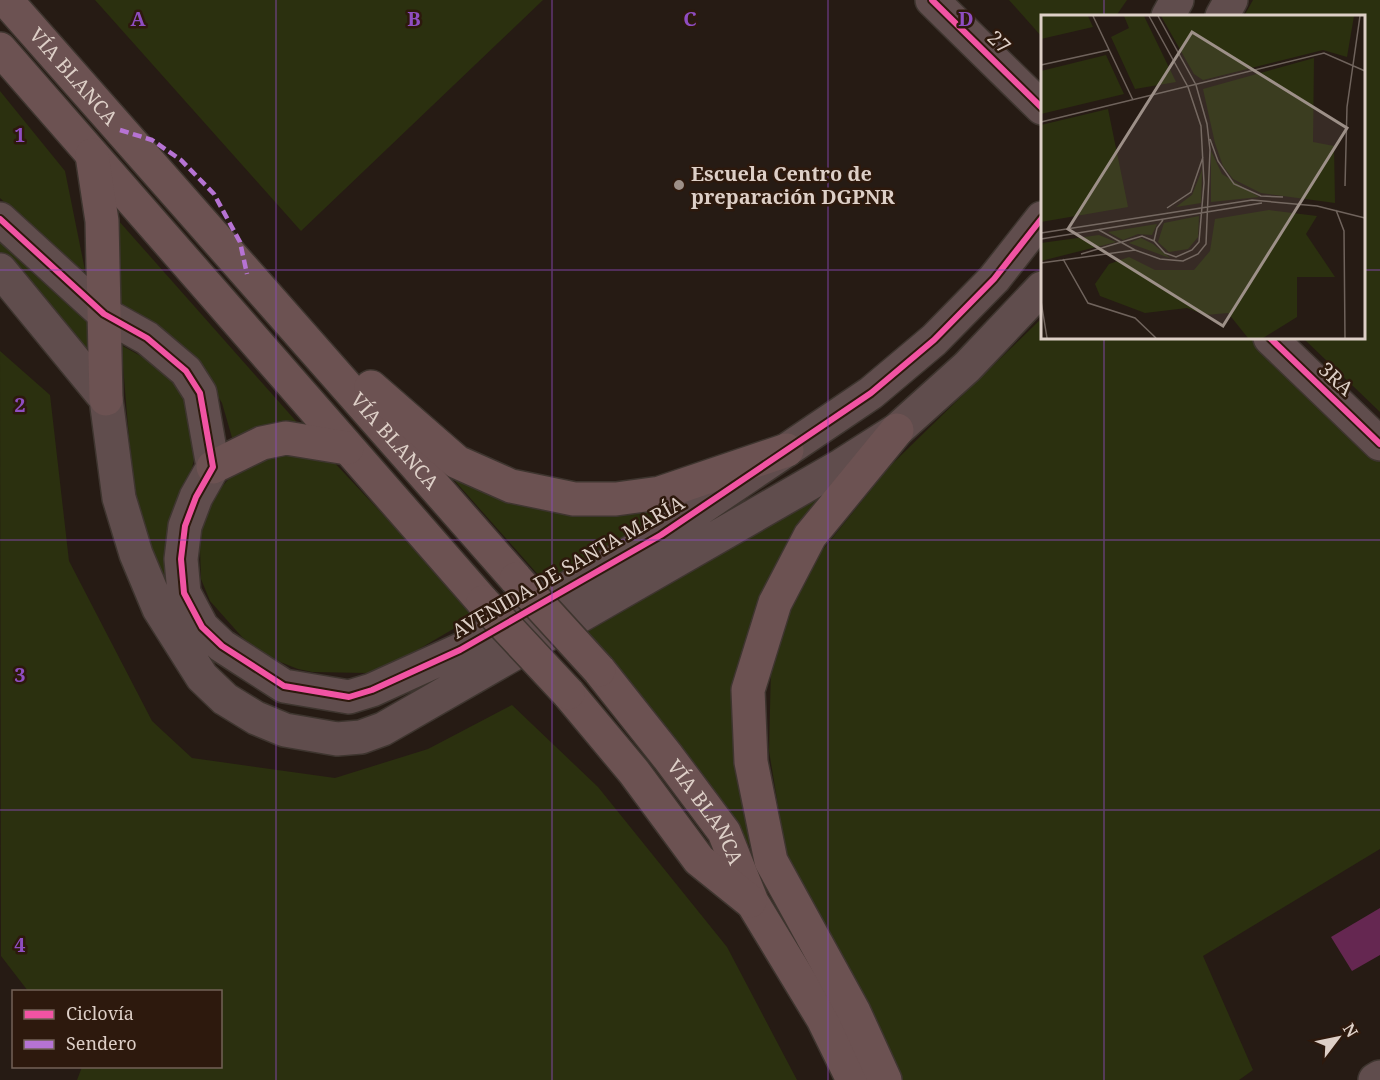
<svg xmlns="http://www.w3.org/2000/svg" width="1380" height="1080" viewBox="0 0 1380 1080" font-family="'Noto Serif',serif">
<rect width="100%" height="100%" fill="#261b14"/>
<path fill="#2b300f" d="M95,0h448l-242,231z
M1009,0h118l-11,16h-74v21z
M1253,0h127v412l-77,-74h61v-322h-120z
M0,91l65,80 22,109 -87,-82z
M110,211l193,218 -70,12 -11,-38 -15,-25 -87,-71z
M0,236l92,89 1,44 -93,-111z
M1042,318v20h209l129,121v390l-177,107 50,114 -14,10h-337l-116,-226 -17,-103 2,-84 30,-90 89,-111z
M121,345l34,19 19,17 10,15 12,55 -4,17 -17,38 1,95c-6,-11 -14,-21 -19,-32 -27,-58 -29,-159 -36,-224z
M0,351l50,44 19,166 83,160 40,37 143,20 93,-29 84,-44 86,82 129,160 70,133h-720l5,-13 138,-1v-74l-192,-1 -27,-35z
M290,447l41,12 146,156 -92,54 -18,4 -55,-1 -14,-3 -33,-13 -23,-19 -32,-36 -9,-22 -1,-30 3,-27 16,-32 14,-16z
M842,471l-48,60 -32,65 -8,257c-50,-80 -108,-153 -171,-223z
M447,472l30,16 232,1 -161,97z"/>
<path fill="#652751" d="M1380,908v47l-28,16 -21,-34z"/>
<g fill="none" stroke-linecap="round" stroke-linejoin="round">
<defs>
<path id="minor" d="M932,0l110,108
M1168,16l9,-16
M1222,16l9,-16
M0,219l104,95 43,24 39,33 14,22 13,74 -17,30 -11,29 -4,33 3,34 18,34 20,19 62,40 65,11 23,-7 88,-40 201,-115 210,-142 63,-53 60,-61 48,-61
M0,270l106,129 13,99 17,56 23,55 43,68 23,22 31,19 29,12 52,9 24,-2 22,-8 459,-264 55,-35 70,-63 75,-79
M1270,338l110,106
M1375,1080l5,-3"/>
<g id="highway">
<path id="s1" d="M6,0l510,579"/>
<path d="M0,49l483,553"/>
<path d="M92,155l10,66 4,178"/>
<path d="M371,387l86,75 54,24 63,13h42l44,-6 127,-43"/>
<path d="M213,467l49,-24 24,-5 61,10"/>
<path id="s2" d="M599,670l69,87 56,75 28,70 71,117 30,61"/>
<path d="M568,693l66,79 65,88 51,41"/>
<path d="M885,1080l-31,-68 -83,-151 -20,-99 -3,-72 27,-87 35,-67 87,-106"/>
</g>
</defs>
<use href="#minor" stroke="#3e352f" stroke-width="36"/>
<use href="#highway" stroke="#3e352f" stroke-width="36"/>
<use href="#minor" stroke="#604d4d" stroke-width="33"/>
<use href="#highway" stroke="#6c5252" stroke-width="33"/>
<defs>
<path id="highway-bridge" d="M516,579l83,91
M483,602l85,91"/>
</defs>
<use href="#highway-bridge" stroke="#3e352f" stroke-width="36" stroke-linecap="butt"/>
<use href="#highway-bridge" stroke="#6c5252" stroke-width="33"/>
<path stroke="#b673d3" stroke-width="4.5" stroke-dasharray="9 4.5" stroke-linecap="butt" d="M120,130l32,10 29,20 33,34 26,48 7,32"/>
<defs>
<path id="cycleway" d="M932,0l110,108
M0,219l104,95 43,24 39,33 14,22 13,74 -17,30 -11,29 -4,33 3,34 18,34 20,19 62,40 65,11 23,-7 88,-40 201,-115 210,-142 63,-53 60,-61 48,-61
M1270,338l110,106"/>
</defs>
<use href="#cycleway" stroke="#2d190d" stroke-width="10"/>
<use href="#cycleway" stroke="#f153a3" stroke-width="6"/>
</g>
<path fill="none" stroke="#8f4dc1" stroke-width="1.5" stroke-opacity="0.55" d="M276,0v1080M552,0v1080M828,0v1080M1104,0v16M0,270h1042M1364,270h16M1104,338v742M0,540h1380M0,810h1380"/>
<circle fill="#9d9088" stroke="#2d190d" stroke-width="2" cx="679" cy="185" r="6"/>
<g text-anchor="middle" stroke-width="5" stroke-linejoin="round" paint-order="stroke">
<g font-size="20" fill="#ddcfc7" stroke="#2d190d">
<text transform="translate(999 42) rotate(44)" y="7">27</text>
<text dy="7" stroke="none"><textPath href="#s1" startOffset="102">VÍA BLANCA</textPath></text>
<text transform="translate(1336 379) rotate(43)" y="7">3RA</text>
<text dy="7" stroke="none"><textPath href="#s1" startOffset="588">VÍA BLANCA</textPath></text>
<text transform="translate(568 567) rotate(-30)" y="7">AVENIDA DE SANTA MARÍA</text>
<text dy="7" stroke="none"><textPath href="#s2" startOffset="178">VÍA BLANCA</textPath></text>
</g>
<g font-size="20" font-weight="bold" fill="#ddcfc7" stroke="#2d190d" text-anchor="start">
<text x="691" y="181">Escuela Centro de<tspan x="691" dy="23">preparación DGPNR</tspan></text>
</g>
</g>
<g transform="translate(1041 15)">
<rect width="324" height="324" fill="#261b14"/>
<path d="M0,1h47l5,11 -52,12zM83,1h20l32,66 -41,7 -24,-52 18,-9zM120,1h193l-7,41 -24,-7 -120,30 -9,-6zM65,40l18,39 -83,20v-43zM273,43l-1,84 21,4 1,57 -74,-10 -28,-14 -10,-13 -8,-23 -12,-54zM67,94l20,98 -87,15v-97zM170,136l11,23 37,23 -48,5zM161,155l-1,33 -25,4 16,-12zM228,195l48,6 -11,18 29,43h-38v40l-34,21h-15l-20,-25 -23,2 -18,-7 -42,5 -45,-17 -5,-12 14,-20 20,-7 26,13h39l16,-19 5,-32zM158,201l-1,21 -10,12 -19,3 -11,-10 6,-19zM116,209l-5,11 -14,-1 -15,6 -15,-8zM58,220l17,7 -75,19v-18zM100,223l12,6 17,14 -41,-15z" fill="#2b300f"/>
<path fill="none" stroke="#6f635c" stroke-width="1.5" d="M52,1l40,84M0,50l68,-15M0,107l283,-69 41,18M169,124l8,22 16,23 27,12 22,1M304,171l2,-79 13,-91M126,193l24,-16 12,-35M295,195l8,21 1,107M58,215l36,20M0,218l211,-33 65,6 48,12M0,224l221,-36M113,226l3,-13 6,-8M40,239l61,-18 12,5 11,12 11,4 16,-7 7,-8 5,-59 -3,-57 -13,-39 -39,-71M22,244l25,44 47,15 21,20M0,248l94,-13 25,9 23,2 15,-7 8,-10 4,-94 -3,-26 -11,-39 -38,-69M0,286l6,37"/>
<path fill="#9d9088" fill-opacity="0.15" stroke="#9d9088" stroke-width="3" d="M151,17l155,96 -124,198 -155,-97z"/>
<rect width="324" height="324" fill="none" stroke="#ddcfc7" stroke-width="3"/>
</g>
<g font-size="20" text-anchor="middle" font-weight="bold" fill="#8f4dc1" stroke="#2d190d" stroke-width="5" stroke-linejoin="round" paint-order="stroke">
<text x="138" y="26">A</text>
<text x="414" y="26">B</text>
<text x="690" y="26">C</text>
<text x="966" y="26">D</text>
<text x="20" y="142">1</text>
<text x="20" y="412">2</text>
<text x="20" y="682">3</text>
<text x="20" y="952">4</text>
</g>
<rect x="12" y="990" width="210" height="78" fill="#2d190d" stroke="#736257" stroke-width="1.5"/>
<rect x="24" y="1010" width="30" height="9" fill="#f153a3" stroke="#736257" stroke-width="1.5"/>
<text x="66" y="1020" font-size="18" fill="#ddcfc7">Ciclovía</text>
<rect x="24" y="1040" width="30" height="9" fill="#b673d3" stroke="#736257" stroke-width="1.5"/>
<text x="66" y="1050" font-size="18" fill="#ddcfc7">Sendero</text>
<g transform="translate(1338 1038) rotate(58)" stroke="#2d190d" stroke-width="4.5" paint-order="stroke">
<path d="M0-4.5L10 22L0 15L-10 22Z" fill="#ddcfc7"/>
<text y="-9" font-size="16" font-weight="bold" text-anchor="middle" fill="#ddcfc7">N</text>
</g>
</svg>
